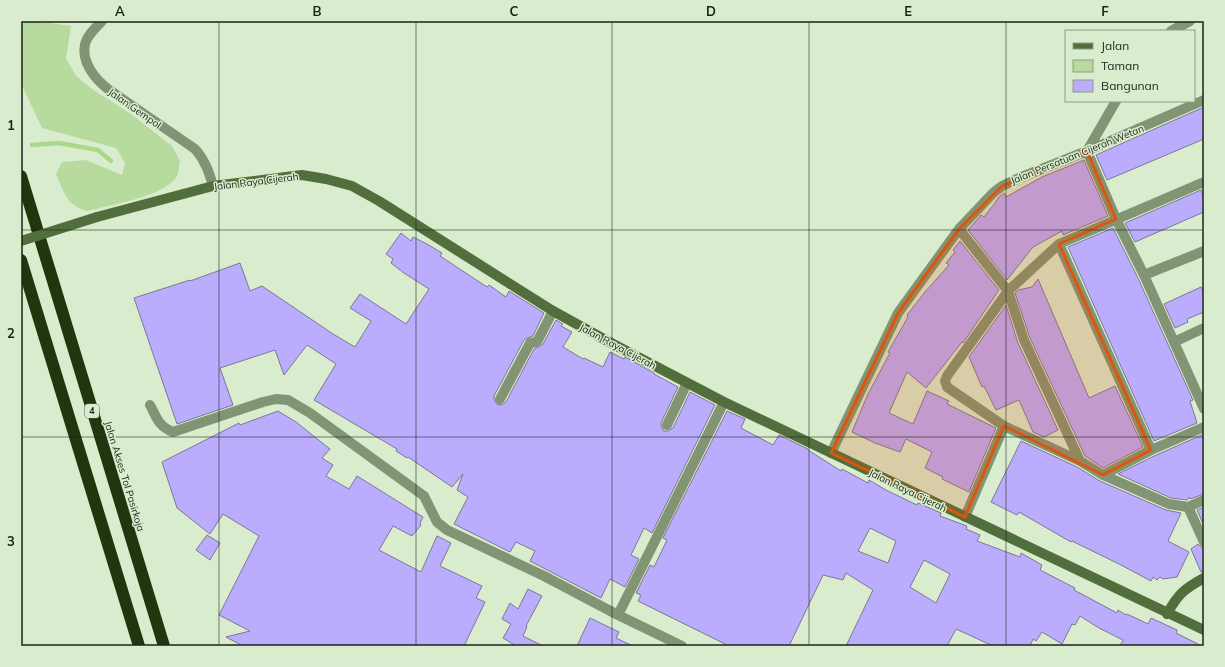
<svg xmlns="http://www.w3.org/2000/svg" width="1225" height="667" viewBox="0 0 1225 667" font-family="Mulish,sans-serif">
<rect width="100%" height="100%" fill="#d9eccd"/>
<path fill="#b7da9f" d="M21,21h16l34,5 -5,32 10,18 16,13 39,25 41,32 8,15c-1,5 -1,14 -5,18 -15,18 -64,26 -88,32 -21,-6 -23,-19 -31,-37l6,-12 24,-2 36,15 3,-12 -9,-15 -74,-20 -21,-45z"/>
<g fill="none" stroke-linecap="round" stroke-linejoin="round">
<path stroke="#abd98a" stroke-width="4.5" d="M32,145l27,-2 39,7 13,11"/>
</g>
<path fill="#bcacfe" stroke="#7c7795" fill-rule="evenodd" d="M1204,107v32l-97,41 -11,-25z
M1084,160l24,56 -45,19 -1,-4 -29,16 -26,33 -39,-50 13,-15 3,2 11,-14 3,-5 6,-5 2,4 36,-20z
M1201,190l3,8v14l-69,30 -10,-19z
M1113,228l25,50 55,122 -3,1 7,22 -43,18 -86,-194z
M401,233l10,8 2,-4 14,7 15,9 -2,3 47,31 2,-2 17,12 3,-6 35,22 -11,23 -6,2 -3,2 -30,56v4l3,4 4,1 5,-3 28,-53 9,-5 13,-24 7,4 -2,2 11,6 -9,15 20,12 1,-1 19,9 7,-15 14,7 1,-2 29,16v1l24,13 -17,36v3l3,5h4l5,-3 17,-36 25,13 -63,128 -8,-5 -13,27 8,4 -14,28 -15,-8 -9,19 -71,-37 5,-10 -19,-9 -6,10 -56,-28 14,-27 -11,-7 6,-16 -11,13 -44,-30 -1,1 -11,-7 1,-2 -83,-49 22,-36 -29,-19 -23,30 -9,-25 -55,18 13,37 -56,19 -43,-126 56,-18v1l50,-18 10,28 12,-5 71,48 22,13 16,-26 -21,-13 10,-14 46,30 23,-35 -25,-16 -13,-10 2,-4 -7,-5z
M960,241l39,49 -36,53 -1,-1 -36,46 -19,-16 -18,41 24,11 14,-33 22,10 -2,3 49,24 -27,64 -27,-13 1,-2 -18,-9 7,-16 -26,-13 -6,13 -25,-9 -23,-11 16,-38 22,-41 -2,-1 20,-35 -1,-2 18,-23 24,-27 -3,-2 9,-11 -2,-2z
M1038,279l51,119 26,-12 28,61 -40,21 -18,-12 -55,-118 -15,-45 3,-3 14,-3z
M1201,287l3,6v19l-17,7 1,3 -13,6 -11,-24z
M1006,305l12,38 40,87 -14,7 -11,-5 -14,-32 -23,10 -12,-24 -2,1 -13,-30z
M278,411l18,11 34,27 -8,9 11,7 -7,11 23,13 8,-13 66,41 -3,6 1,2 -9,11 -19,-10 -14,24 42,22 16,-36 14,7 -11,23 42,20 -6,12 9,4 -21,44h-221l-17,-9 24,-6 -31,-16 40,-79 -36,-22 -13,20 -33,-26 -15,-46 77,-39 1,2z
M727,411l18,8 -4,9 32,17 6,-10 29,14v1l33,21 1,-2 26,14 1,-3 17,10 31,15 1,-2 23,10 -1,3 27,10 -1,3 14,6 -3,6 43,16 1,-4 21,12 -2,5 35,18 -1,2 43,23 1,-3 8,5 1,-1 21,10 3,-6 26,12 -1,3 26,13h-82l3,-6 -24,-12 -19,-12 -5,9 -3,-1 -10,20 -20,-12 -6,9 -3,-2 -3,7h-37l-37,-17 -9,17h-101l27,-56 -27,-17 -3,7 -20,-5 -34,71h-60l-91,-45 3,-6 -5,-2 14,-28 4,2 13,-27 -4,-2zM870,528l26,13 -8,22 -30,-12zM924,560l26,14 -14,29 -26,-16z
M1204,434v60l-14,5 -1,-2 -2,3 -16,-2 -53,-24 36,-18z
M1021,441l56,26 23,14 66,29 15,3 -13,28 21,11 -12,25 -14,2 -3,-2 -3,3 -4,-3 -2,4 -30,-16 -49,-24 -1,1 -52,-30 -2,3 -26,-13z
M1204,507v19l-7,-16z
M207,535l13,8 -10,17 -14,-10z
M1198,544l3,3 3,1v24h-3l-10,-23z
M528,589l14,7 -16,30 1,1 -4,9 20,10h-27l-13,-8 8,-14 -9,-5 8,-16 8,6z
M590,618l29,14 -3,6 17,8h-56z"/>
<g fill="none" stroke-linecap="round" stroke-linejoin="round">
<path stroke="#819474" stroke-width="10" d="M1171,31l19,-10
M1116,101l-29,50 29,68 28,56 60,134
M959,229l49,62 16,49 56,121
M1059,244l92,206
M1144,275l60,-24
M1174,342l30,-14
M500,399l30,-56 6,-1 2,-2 15,-29
M150,405c7,13 8,21 23,27l90,-30 13,-3 12,1 22,13 114,83 13,26 10,8 97,46 74,39 64,31
M667,425l20,-42
M831,453l67,-140 61,-84 34,-36 9,-7 17,-8 68,-27 117,-51
M1103,475l48,-25 53,-23
M1204,500l-16,7 16,35
M1188,507l-19,-3 -66,-29 -23,-14 -76,-35 -57,-39 -2,-6 2,-5 61,-85 51,-47 145,-62
M965,517l39,-91
M618,615l106,-213"/>
<path stroke="#819474" stroke-width="10" d="M102,21c-6,7 -15,14 -17,23 -4,18 10,35 23,45l87,60c10,11 14,23 18,37"/>
<path stroke="#526e3d" stroke-width="10" d="M97,217l116,-31 89,-11 24,4 26,7 27,15 174,110 60,33 111,58 480,228
M1167,614c11,-20 17,-25 37,-36"/>
<path stroke="#21360e" stroke-width="12" d="M21,176l143,470
M21,260l118,386"/>
<path stroke="#526e3d" stroke-width="10" d="M21,241l76,-24"/>
</g>
<path fill="#de560d" fill-opacity="0.2" stroke="#de560d" stroke-width="3" stroke-linejoin="round" d="M1087,151l29,68 -57,25 92,206 -48,25 -99,-49 -39,91 -134,-64 67,-140 61,-84 43,-43z"/>
<path fill="none" stroke="#1c2318" stroke-width="1" stroke-opacity="0.55" d="M219,21v625M416,21v625M612,21v625M809,21v625M1006,21v625M21,230h1183M21,437h1183"/>
<g text-anchor="middle" stroke-width="3" stroke-linejoin="round" paint-order="stroke">
<rect fill="#d9eccd" stroke="#555f4e" stroke-width="1" x="85" y="404" width="14" height="14" rx="3"/>
<g font-size="9" font-weight="bold" fill="#1c2318">
<text x="92" y="414">4</text>
</g>
<g font-size="10" fill="#1c2318" stroke="#d9eccd">
<text transform="translate(135 108) rotate(35)" y="4">Jalan Gempol</text>
<text transform="translate(1077 154) rotate(-22)" y="4">Jalan Persatuan Cijerah Wetan</text>
<text transform="translate(256 181) rotate(-7)" y="4">Jalan Raya Cijerah</text>
<text transform="translate(618 346) rotate(28)" y="4">Jalan Raya Cijerah</text>
<text transform="translate(125 476) rotate(73)" y="4">Jalan Akses Tol Pasirkoja</text>
<text transform="translate(908 490) rotate(26)" y="4">Jalan Raya Cijerah</text>
</g>
</g>
<rect width="1225" height="667" fill="none" stroke="#d9eccd" stroke-width="44"/>
<rect x="1065" y="30" width="130" height="72" fill="#d9eccd" stroke="#8d9c85"/>
<rect x="1073" y="43" width="20" height="6" fill="#526e3d" stroke="#8d9c85"/>
<text x="1101" y="50" font-size="12" fill="#1c2318">Jalan</text>
<rect x="1073" y="60" width="20" height="12" fill="#b7da9f" stroke="#8d9c85"/>
<text x="1101" y="70" font-size="12" fill="#1c2318">Taman</text>
<rect x="1073" y="80" width="20" height="12" fill="#bcacfe" stroke="#8d9c85"/>
<text x="1101" y="90" font-size="12" fill="#1c2318">Bangunan</text>
<rect x="22" y="22" width="1181" height="623" fill="none" stroke="#1c2318" stroke-width="1.5"/>
<g font-size="13" text-anchor="middle" font-weight="bold" fill="#1c2318">
<text x="120" y="16">A</text>
<text x="317" y="16">B</text>
<text x="514" y="16">C</text>
<text x="711" y="16">D</text>
<text x="908" y="16">E</text>
<text x="1105" y="16">F</text>
<text x="11" y="130">1</text>
<text x="11" y="338">2</text>
<text x="11" y="546">3</text>
</g>
</svg>
